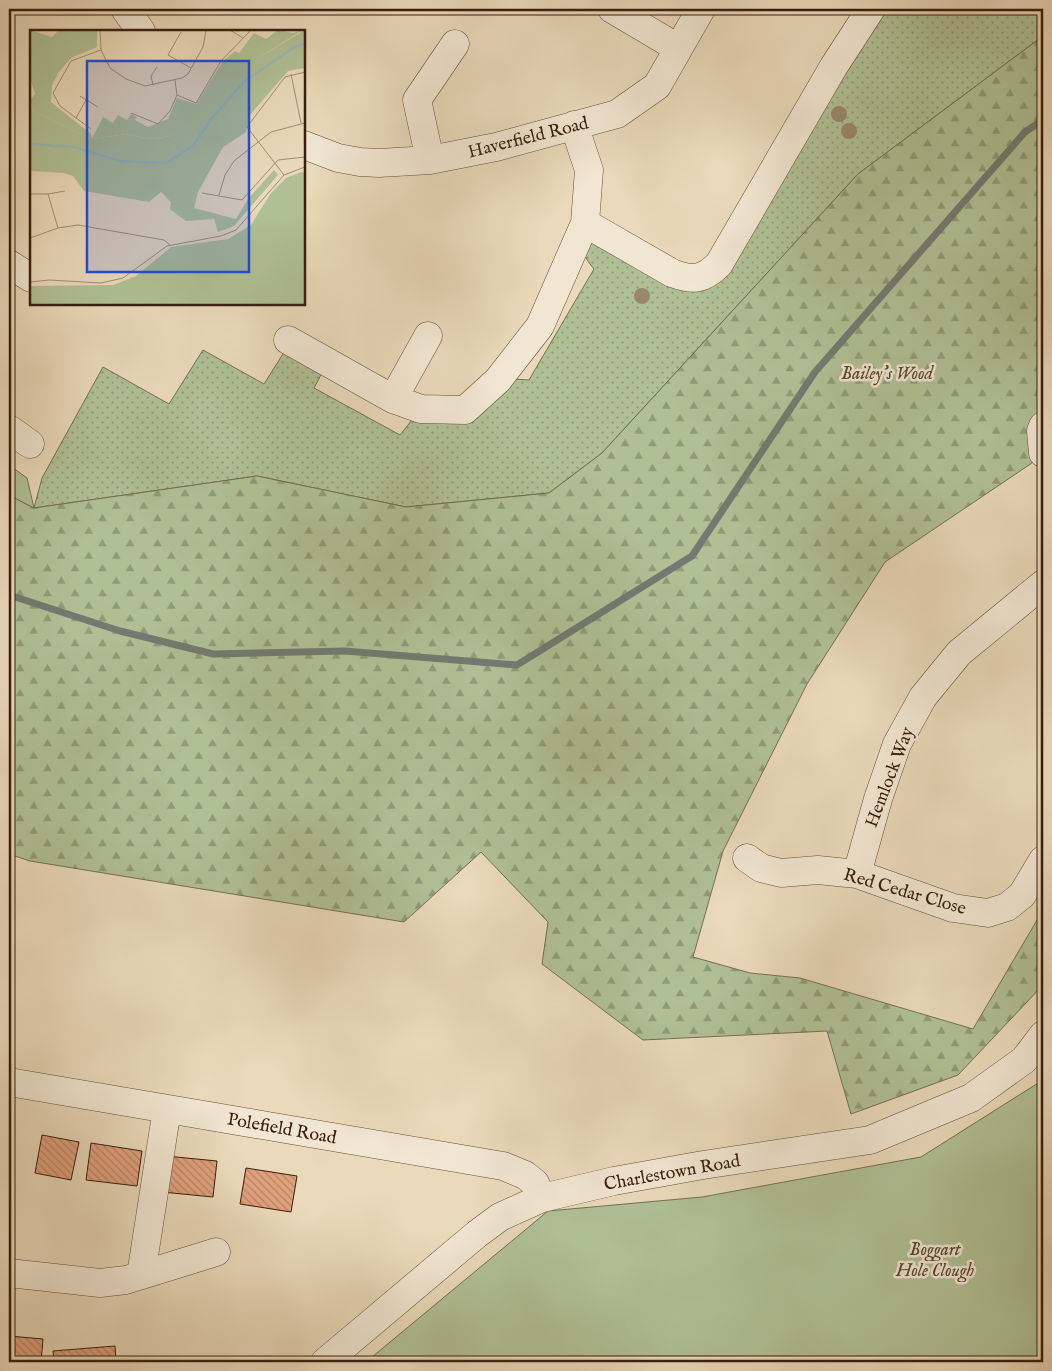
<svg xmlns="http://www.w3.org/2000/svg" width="1052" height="1371" viewBox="0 0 1052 1371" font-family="'IM FELL English',serif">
<defs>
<pattern id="grass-dots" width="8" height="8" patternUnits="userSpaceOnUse" patternTransform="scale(1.25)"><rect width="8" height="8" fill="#b0c095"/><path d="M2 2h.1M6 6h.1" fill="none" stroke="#909b78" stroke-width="1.8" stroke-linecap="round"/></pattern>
<pattern id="forest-firs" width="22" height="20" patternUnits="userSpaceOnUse" patternTransform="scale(1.25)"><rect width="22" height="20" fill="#b0c095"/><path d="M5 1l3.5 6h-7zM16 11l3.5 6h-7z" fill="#909b78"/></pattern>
<pattern id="building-back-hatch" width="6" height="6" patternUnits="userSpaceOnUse" patternTransform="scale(1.25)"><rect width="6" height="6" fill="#e0a27d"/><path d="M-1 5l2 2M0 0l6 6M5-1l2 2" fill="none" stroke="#b78365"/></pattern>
</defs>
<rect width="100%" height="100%" fill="#ead9ba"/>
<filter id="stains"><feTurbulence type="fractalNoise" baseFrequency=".004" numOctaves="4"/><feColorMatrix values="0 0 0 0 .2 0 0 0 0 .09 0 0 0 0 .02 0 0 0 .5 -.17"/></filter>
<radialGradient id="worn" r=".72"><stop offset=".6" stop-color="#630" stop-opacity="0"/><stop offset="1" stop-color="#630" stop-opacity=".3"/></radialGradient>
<path fill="url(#grass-dots)" stroke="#746f50" d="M879,9h164v27l-185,138 -256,279 -53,40 -143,14 -149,-31 -223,32 8,-30 61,-111 66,37 34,-54 61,34 24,-38 37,21 -11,21 86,47 12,-15 102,-41 15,1 65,-111c-9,-11 -15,-19 -1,-28l102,44z"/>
<path fill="url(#forest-firs)" stroke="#746f50" d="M1043,36v382l-11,45 -147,99 -78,122 -84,167 -30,106 57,16 50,5 173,51 70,-119v75l-85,90 -107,39 -24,-83 -184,9 -101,-76 6,-42 -67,-70 -77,70 -374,-61 -21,-7v-359l25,13 223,-32 149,31 143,-14 53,-40 256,-279z"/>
<path fill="#b0c095" stroke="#746f50" d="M9,465l18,13 7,30 -25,-13z
M1043,1080v282h-677l182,-151 154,-14 219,-40z"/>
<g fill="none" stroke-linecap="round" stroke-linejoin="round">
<path stroke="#727b71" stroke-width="7" d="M9,595l111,36 93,23 132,-3 172,14 175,-109 123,-184 210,-240 18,-12"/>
</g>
<path fill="url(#building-back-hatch)" stroke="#381e0c" d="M42,1135l37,7 -8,38 -36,-7z
M91,1143l51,8 -5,35 -51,-6z
M166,1156l51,5 -4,36 -51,-5z
M246,1168l51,8 -6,36 -51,-8z
M9,1336l34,3 -2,23h-32z
M115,1346l1,16h-62l-1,-11z"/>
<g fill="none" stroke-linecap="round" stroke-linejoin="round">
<defs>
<path id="minor" d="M125,9l16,22
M612,9l66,39
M304,145l34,13 22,4 19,1 51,-3 66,-13 121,-33 40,-28 44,-77
M430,160l-13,-60 38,-56
M585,223l87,50c21,8 31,7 47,-9l115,-198 37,-57
M9,264l22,14
M288,340l105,59 28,10 44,1 33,-30 42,-54 45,-103 4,-53 -15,-45
M393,399l35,-63
M1043,426l-2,5 2,22
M9,429l21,15
M747,858l14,10 20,5 37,-3 39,4 96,34 35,5 19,-6 15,-12 21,-35
M857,874l21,-75 19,-55 26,-47 36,-44 84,-69
M9,1082l494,84 22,9 10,8 7,15
M9,1273l91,10 26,-3 90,-28
M141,1275l26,-166
M325,1362l152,-128 23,-17 42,-19 72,-17 89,-16 167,-25 101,-42 53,-38 19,-25"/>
</defs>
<use href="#minor" stroke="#644d38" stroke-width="29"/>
<use href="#minor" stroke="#f1e6d2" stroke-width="28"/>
</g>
<g fill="#99886d">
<circle cx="839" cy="114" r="8"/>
<circle cx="849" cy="131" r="8"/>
<circle cx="642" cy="296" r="8"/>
</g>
<g text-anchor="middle" stroke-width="5" stroke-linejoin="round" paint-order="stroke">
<g font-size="18" fill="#381e0c" stroke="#f1e6d2">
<text transform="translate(528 137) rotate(-14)" y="6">Haverfield Road</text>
<text transform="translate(889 777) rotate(-69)" y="6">Hemlock Way</text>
<text transform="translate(905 891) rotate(16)" y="6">Red Cedar Close</text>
<text transform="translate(282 1128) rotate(10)" y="6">Polefield Road</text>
<text transform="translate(672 1172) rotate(-10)" y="6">Charlestown Road</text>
</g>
<g font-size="18" font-style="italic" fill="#56462e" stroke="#f1e6d2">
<text x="887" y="379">Bailey's Wood</text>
<text x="935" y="1255">Boggart<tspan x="935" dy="21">Hole Clough</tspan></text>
</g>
</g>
<g transform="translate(30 30)">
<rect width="275" height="275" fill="#ead9ba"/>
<path d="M248,0l15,3 10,-3 -44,27 -88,79 -22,3 -23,-5 -34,5 11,-22 10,6 5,-8 9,5 4,-6 6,3 -2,3 13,7 20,-8 9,-21 19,6 27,-43 12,-10 4,2 15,-20 12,6z" fill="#b0c095"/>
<path d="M275,0v38l-17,3 -38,44 -4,17 -23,15 -25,45 -4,16 42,11 12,-20 26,-29 4,5 -44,51 -16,6 -4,-13 -28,2 -16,-12 1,-7 -10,-10 -12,10 -65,-11 -11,-15 -9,-3 -34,-2v-70l3,10 59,28 34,-5 23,5 22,-3 48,-49 40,-30z" fill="#b0c095"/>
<path d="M0,0l22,7 7,-7h38v17l-26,11 -12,14 -7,13 -1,17 40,32 1,5 -59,-28 -3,-11 5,-6 -5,-16zM271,142h4v133h-275v-19l83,-1 23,-9 35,-29 57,-8 23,-14 20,-32 15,-15z" fill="#b0c095"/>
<path fill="none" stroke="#98b9b5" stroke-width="2.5" d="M0,114l44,3 46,14 46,2 27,-17 19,-28 33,-37 51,-35 9,-2"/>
<path fill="none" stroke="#a38e74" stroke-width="1" d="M70,0l1,20 9,18 16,11 19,7 37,-8 6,-4 15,-27 3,-17M200,0l13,8M151,2l-13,23 23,13M261,44l10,49M123,55l-2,-9 6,-9M147,65l19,8 25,-42 30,-31M50,66l18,11M101,83l27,11 12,-13 7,-16 -2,-15M46,88l10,-18M61,99l-31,-23 -7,-13 18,-32 30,-11M254,145l-37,-48 38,-50 20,-5M172,163l40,7 36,-40 27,-3M0,164h18l10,34M18,164l17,-3M189,165l6,-20 9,-14 37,-29 34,-9M0,208l28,-10 20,-3 86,15 6,5M0,252l19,-2 52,3 22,-5 44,-32 54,-10 15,-6 48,-55 21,-8"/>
<path fill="#1d4ed8" fill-opacity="0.15" stroke="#1d4ed8" stroke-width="2.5" d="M57,31h162v211h-162z"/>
<rect width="275" height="275" fill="none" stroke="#381e0c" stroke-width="2.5"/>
</g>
<rect width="1052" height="1371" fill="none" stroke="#ead9ba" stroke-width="30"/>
<rect x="10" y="10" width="1032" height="1351" fill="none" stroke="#381e0c" stroke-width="2.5"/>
<rect x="15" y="15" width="1022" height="1341" fill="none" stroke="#381e0c"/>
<rect width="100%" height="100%" filter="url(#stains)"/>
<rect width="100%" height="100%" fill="url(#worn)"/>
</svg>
